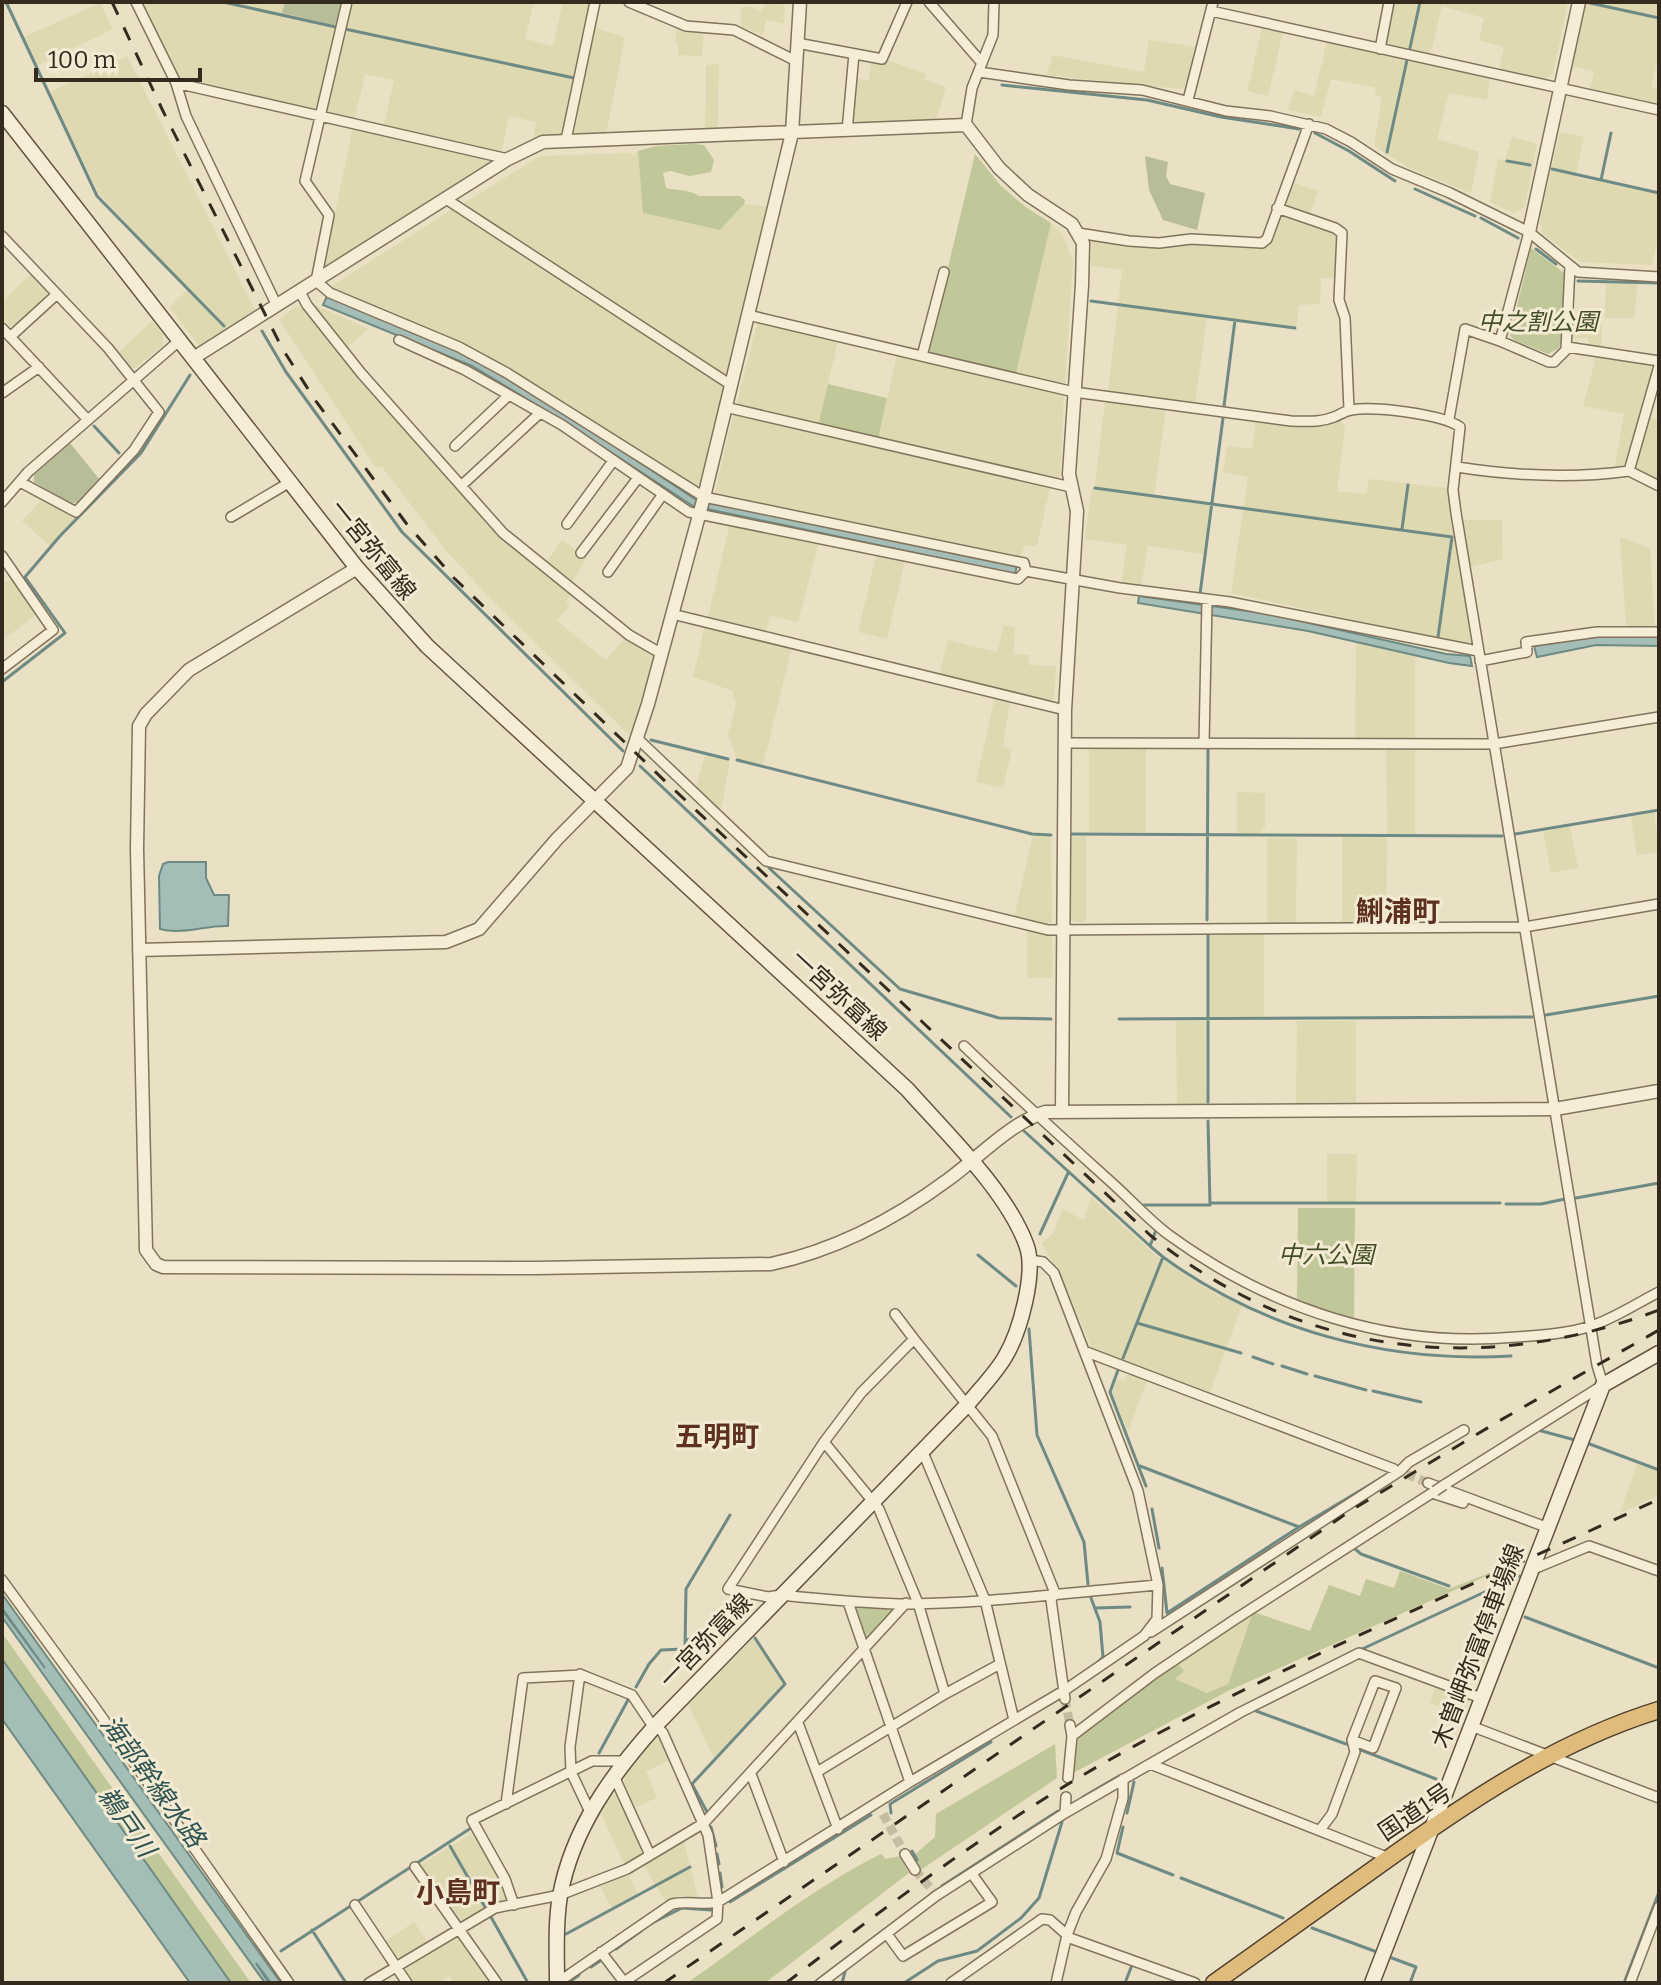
<svg xmlns="http://www.w3.org/2000/svg" width="1661" height="1985" viewBox="0 0 1661 1985" font-family="Bitter,'Noto Sans JP',serif">
<rect width="100%" height="100%" fill="#eae0c3"/>
<path fill="#dfd9b1" d="M141,2h144l-2,11 55,13 -19,85 -3,2 -136,-32z
M350,2h184l-9,37 28,7 10,-44h29l-28,132 -31,7 3,-19 -27,-6 -8,38 -118,-25 11,-49 -29,-6 -11,48 -28,-9z
M766,2l19,3 -1,19 -18,-4 -3,15 -22,-9v-19h13l3,4h4z
M1392,2h176l-15,72 -9,6 -45,-10 5,-23 -25,-7 5,-22 -42,-12 -12,50 -45,-10 -2,-4z
M1586,2l22,3 1,-3h50v52l-8,33 8,2v17l-69,-17 4,-18 -22,-5z
M100,3l13,26 -75,36 -14,-28z
M677,24l27,6 -2,26 -24,-1v-12h-3z
M595,28l30,9 -19,97 -32,1z
M1262,28l21,4 -15,64 -21,-5z
M1149,40l48,7 -11,40 -7,2 -132,-14 5,-20 92,17z
M1327,41l163,37 -3,22 -38,-7 -12,46 42,13 -8,41 -60,-24 -37,-23 8,-49 -7,-2 1,-7 -45,-9 -10,38 -33,-7 6,-20 20,6z
M127,56l128,254 -55,37 -31,-40 20,-18 -90,-95 -49,-102z
M872,59h13l41,15 -1,6 21,7 -10,33 -79,4 -5,-6 5,-39 12,1z
M719,64l-1,65h-13l1,-64z
M353,128l140,31 4,3 -171,103 -2,-1z
M1560,132l24,5 -9,40 84,17v39l-7,32 -72,-3 -38,-29 -2,-14z
M1512,137l25,7 -12,63 -11,6 -24,-11 8,-43 7,1z
M638,151l5,62 77,17 24,-26 27,3 -43,166 -5,3 -259,-173 76,-47 90,-3 3,3z
M1289,181l29,10 -8,23 -28,-7z
M454,208l267,175 3,7 -25,95 -6,2 -118,-78 -109,-64 -136,-58z
M1279,212l59,21 -1,45h-16l-1,26 -21,1 -3,22 -89,-11 -12,89 -87,-13 14,-122 -31,-4 1,-28 170,8z
M1051,223l12,12 10,26 -8,123 -49,-11z
M31,274l16,17 -1,4 -31,30h-6l-7,-8v-15z
M1606,283h32l-4,35h-29z
M298,305l3,3 4,-2 197,229 71,57 -7,9 4,4 -13,16 49,39 21,-24 29,19 -25,82 -138,-136 -46,-49 -65,-85h-7l-96,-148z
M314,305l55,24 -23,19 -34,-40z
M1573,312l22,2v7l7,1v25l-14,-1v-7l-16,-1z
M152,321l11,13v11l-28,23h-4l-13,-15z
M757,323l81,18 -20,85 -82,-19z
M897,355l167,40 -4,86 -182,-41z
M1596,356l54,8 3,4 -26,95 -13,7 10,-56 -41,-8z
M1105,401l61,7 -12,90 57,7 -7,49 -56,-8 -7,40 -20,-2 6,-39 -42,-6 6,-47 4,-8z
M734,411l317,72 -14,63 -12,-1 -5,12 -303,-62 -2,-4z
M1648,417l11,3v63l-23,-11 -2,-5z
M1340,418l5,11 -8,62 29,3 3,-15 78,9 25,153 -5,4 -236,-52 17,-116 -25,-5 4,-26 25,3 4,-29 62,5z
M41,500l35,19 -26,27 -28,-25z
M1461,520h41l1,39 -34,8z
M730,524l89,18 -21,80 -28,-6 -5,19 -58,-15z
M1620,537l30,11 5,82 -29,-2z
M562,540l25,18 -16,26 -26,-20z
M880,554l25,7 -18,78 -29,-7 18,-76z
M11,579l25,36 -34,25v-55z
M705,625l87,22 -29,119 -26,-7 -9,-24 9,-35 -4,-2v-7l-40,-14z
M1004,625l11,3 -1,26 15,1v10l27,1 -2,33 -6,2 -109,-26 9,-35 49,12z
M1356,642l59,14v83h-60z
M995,697l15,4 -7,46 9,2 -9,39 -27,-6z
M1386,746h29v88h-28z
M1089,748h57v84h-57z
M705,755l25,5 -8,46 -3,4 -23,-22z
M1237,792l28,1v35l-4,1v4h-24z
M1654,813l5,39 -22,3 -6,-38z
M1570,826l8,42 -27,5 -8,-41z
M1033,835l18,1 1,87 -10,1 -28,-6z
M1086,836v86h-12l-4,-4v-81z
M1342,837h45l-1,86h-44z
M1267,838h30l-1,85h-29z
M1027,927l25,9 1,42h-26z
M1210,930h54v87h-54z
M1176,1021h29l1,83h-29z
M1297,1021h59v83l-60,1z
M1327,1154h30l-1,49h-29z
M1091,1197l68,61 53,34 30,14 -32,86 -118,-43 -26,-61 -24,-45 12,-11 8,-23 22,11z
M1129,1371l19,7 -20,54 -16,-41 5,-12 8,3z
M1637,1464l22,8v23l-39,18z
M1253,1612l-25,72 -21,9 -33,-14 10,-8 -6,-7z
M753,1638l31,46 -70,74 -26,-53z
M1437,1683l34,13 -8,20 -33,-13z
M659,1735l12,25 -25,11 11,27 -22,9 -11,-25 1,-8z
M613,1793l6,3 23,51 -1,7 -17,10 -23,-51z
M474,1832l32,57v13l-13,3 -28,15 -7,-1 -38,-54z
M684,1841l14,57 -17,-2 -15,6 -23,-38z
M628,1874l10,20 -26,14 -12,-21z
M414,1922l13,19 -25,16 -8,-1 -9,-15z
M456,1938l6,2 29,43h-38l-4,-7 -11,7h-26l-6,-10 1,-7z"/>
<path fill="#c0c798" d="M694,144l10,1 10,15 -3,12 -21,4 -20,-5 -7,2 3,15c11,3 23,1 33,8h41l5,4 -1,4 -24,26 -77,-17 -5,-62 18,-5z
M975,154l26,32 26,22 24,15 -35,150 -88,-21z
M1531,248l33,25 -2,65 -3,10 -11,6 -34,-14 -4,-5z
M828,384l59,14 -9,42 -60,-14z
M1298,1208h57l-1,113 -57,-20z
M1529,1557l-299,133 -159,84 7,-37 8,-11 92,-62 6,7 -9,8 32,14 21,-9 25,-72 57,19 19,-46 31,11 6,-17 28,9 6,-17 49,18z
M858,1606l38,4 -25,29h-6l-10,-28z
M2,1633l249,350h-20l-5,-7 -224,-317z
M1055,1744l2,34 -138,93 -5,-16 21,-18 1,-23z
M881,1854l5,5 14,-3 9,17 -144,110h-78c63,-44 125,-95 194,-129z"/>
<path fill="#b7bd97" d="M285,2h59l-6,24 -56,-13z
M1145,156l23,6 -2,14 4,8 35,9 -8,37 -34,-10 -14,-30z
M70,443l30,37 -22,22 -7,2 -37,-22v-7z"/>
<path fill="#a5bdb7" stroke="#6d8b84" stroke-width="2" d="M327,296l142,60 101,60 125,83 322,66 -2,9 -322,-68 -130,-85 -91,-55 -149,-61z
M1139,596l130,18 177,40 24,2 2,10 -23,-3 -141,-32 -170,-28z
M1597,636h62v10l-63,-1 -59,12 -3,-11z
M168,862h38v16l8,17h15l-1,31c-22,-1 -46,9 -68,3l-1,-53 4,-12z
M2,1594l279,389h-10l-15,-20 13,20h-4l-263,-366v-7l43,58 -43,-60z
M2,1659l229,324h-41l-188,-264z"/>
<g fill="none" stroke-linecap="round" stroke-linejoin="round">
<path stroke="#6d8b84" stroke-width="3" d="M6,2l91,194 127,130
M223,2l113,25
M1590,3l69,15
M345,29l229,49
M1410,48l10,-46
M1002,85l145,15 74,17 78,12
M1315,133l34,18 46,30
M1387,152l20,-92
M1507,161l23,4
M1552,169l107,24
M1601,180l10,-47
M1415,189l60,27
M1481,218l37,20
M1536,249l20,15
M1578,281l81,2
M1091,301l204,27
M262,331l24,41 116,160 221,219
M1224,406l11,-86
M94,426l25,27
M1095,488l357,49 -14,100
M1402,529l6,-44
M1200,594l23,-176
M2,682l63,-49 -40,-56 35,-41 81,-83 49,-78
M651,740l77,19
M737,760l295,74 19,1
M640,766l371,351
M1072,834l430,2
M1515,834l144,-24
M769,868l131,121 99,29 52,1
M1207,920l1,-171
M1546,1015l113,-19
M1119,1019l413,-2
M1208,1102v-168
M1024,1131l126,115
M1576,1198l83,-15
M1210,1203h290
M1506,1204h35l24,-5
M1144,1205h66l-2,-84
M1040,1234l28,-61
M978,1255l38,31
M1163,1257c102,74 223,106 348,99
M1137,1323l104,30
M1029,1329l8,106 47,107 4,42
M1253,1357l20,7
M1123,1358l40,-101 -13,-11 6,-16 -2,-2
M1282,1366l25,8
M1118,1370l-8,22 36,94
M1315,1376l51,14
M1373,1391l48,11
M1538,1430l37,10
M1587,1443l72,27
M1140,1466l159,61
M1152,1509l7,39
M1354,1548l7,6 88,32
M1162,1568l5,45 132,-86 84,-50
M1482,1595l23,9
M1091,1598l9,24 3,35 -7,7
M1095,1608l35,-1
M1525,1617l134,51
M685,1640l42,-5
M1360,1650l159,-74
M636,1687l13,-23 12,-14 24,-1 1,-60 44,-74
M1256,1711l90,33
M1361,1750l75,29
M599,1753l29,-53
M1083,1797l36,-21
M707,1812l-15,-28 93,-100 -30,-46
M891,1813l-1,-9 101,-62
M1127,1813l7,-31
M711,1827l5,19
M1123,1827l-6,26 56,22
M450,1846l35,61
M912,1851l5,9
M717,1854l2,10
M720,1873l2,14
M1181,1878l102,40
M942,1886l116,-75
M730,1902l141,-87
M491,1917l37,66
M650,1924l32,-16 29,2
M1312,1928l65,24
M312,1930l34,53
M566,1934l124,-67
M616,1949l25,-18
M281,1951l190,-123
M1392,1958l24,9 -6,16
M591,1967l9,-6
M568,1983l11,-8
M814,1983l70,-53
M842,1983l3,-11
M904,1983l34,-22 39,-10 44,-33 18,-20 23,-76
M1125,1983l7,-18
M1624,1983l35,-91"/>
<path stroke="#c6bca2" stroke-width="9" stroke-dasharray="9 4.5" stroke-linecap="butt" d="M1394,1469l34,14
M1065,1699l5,26
M883,1814l22,40
M915,1870l18,21"/>
<defs>
<path id="minor" d="M136,2l40,81 10,33 91,190
M347,2l-42,179 24,34 -13,66 14,12 129,54 48,26 197,124 320,66 2,8 94,17 110,14 248,49
M629,2l57,24 48,4 62,31
M929,2l53,61
M1211,11l448,99
M797,43l85,16 25,-57
M1380,49l9,-47
M979,72l90,13 73,5 84,21 44,5 56,13 25,13 41,27 58,24 79,39 49,40 81,5
M176,83l332,76
M1188,100l25,-98
M966,125l6,-37 21,-53 1,-33
M847,131l7,-77
M566,140l29,-138
M446,199l285,186
M1277,208l58,20 7,5 -3,67 6,18 4,91
M1078,233l51,8 30,2 32,-4 71,4 5,-4 42,-115
M2,236l106,112 51,64 -25,38 -58,62 -56,-30
M300,292l7,13 54,68 142,160 126,102 33,19
M748,315l326,77 217,29c15,0 28,2 43,-4 5,-2 11,-6 17,-7 23,-4 91,4 109,17l-7,63 3,23 141,852 6,20 -159,100
M2,328l86,92
M10,337l47,-43
M399,340l66,30 97,55 127,87 329,67 8,-8
M1500,341l49,21h5l12,-12 4,-84
M1567,347l92,14
M922,356l22,-84
M2,393l37,-26
M725,407l346,80
M1449,419l16,-90 35,12 29,-109
M455,446l54,-51
M1457,467c58,9 114,12 172,4l30,-105
M1629,471l30,15
M461,486l79,-73
M2,502l26,-30 152,-132
M231,517l59,-35
M567,524l46,-63
M581,553l57,-75
M2,556l51,74 -51,39
M608,572l55,-78
M672,614l393,96
M1480,661l47,-9 -1,-10 71,-10h62
M637,738l129,123 282,69 476,-3 135,-23
M1065,743l429,1 165,-27
M1204,743l3,-142
M964,1046c48,46 97,91 147,136 19,17 38,38 58,53 102,74 221,114 347,102 24,-2 49,-3 72,-10 24,-7 49,-24 71,-35
M895,1314l19,25
M1084,1351l310,118
M824,1442l55,67 39,94 27,91
M922,1450l63,150 29,120
M1428,1483l118,44
M1432,1493l31,10
M1531,1570l58,-24 70,25
M2,1580l90,123 197,280
M848,1602l62,180
M1151,1632l249,-161 9,-9 55,-32
M580,1674l-10,73 1,25 19,40
M1065,1699l-14,-99 4,-7 -63,-157 -78,-97 -53,54 -37,49 -96,147 40,8 13,-2c39,4 78,8 118,9 86,0 173,-12 259,-19
M798,1723l40,106
M1471,1726l188,72
M1072,1736l83,-63 79,-53 201,-129
M1150,1764l91,-52 118,-59 122,45
M817,1772l128,-78 55,-30
M751,1774l33,88
M614,1776l36,79
M1068,1778l4,-42 -2,-11
M1066,1797l-1,16 85,-49 239,94
M506,1804l17,-126 59,-3 50,20 18,27 6,3 7,8 45,102 10,67 -1,17 -93,63 -23,-30
M1320,1830l12,-16 23,-62 -3,-12 23,-59 21,7 -23,60 -21,-8
M905,1854l10,16
M415,1867l82,116
M355,1905l52,78
M514,1905l-9,-26 -33,-59 120,-59h31
M887,1934l16,22 89,-54 -20,-28
M1067,1937l128,46
M369,1983l126,-75 65,-13 67,-26 77,-46 202,-220
M557,1983l115,-79c16,-4 31,2 46,-2l192,-120 155,-92 79,-54 13,-17 1,-34 -20,-94 -84,-218 -11,-11 -13,-2
M821,1983l115,-87 129,-83
M951,1983l91,-64 8,1 17,15
M1056,1983l11,-48 9,-23 30,-53 17,-61v-19
M1630,1983l29,-76"/>
<path id="tertiary" d="M1529,232l50,-230
M195,357l313,-198 35,-17 423,-17 33,43 29,27 44,29 11,19 -1,42 -13,189 8,37 -12,199 -3,402
M357,568l-168,102 -43,44 -7,12 -2,123 9,401 10,14 7,3 374,1 234,-4c66,-14 124,-45 178,-85 30,-22 60,-55 96,-67l510,-3 104,-18
M139,950l307,-8 33,-13 78,-90 70,-71 21,-64 56,-207 88,-364 8,-131"/>
<path id="secondary" d="M2,113l355,455 70,78 480,443c39,44 99,101 119,155 11,27 -6,88 -21,113 -10,17 -25,32 -38,48l-311,320c-44,49 -84,104 -96,171 -5,28 -3,58 -3,87
M1372,1983l231,-598 56,-32"/>
<path id="trunk" d="M1214,1983c55,-39 109,-78 164,-117 88,-63 177,-124 281,-156"/>
</defs>
<use href="#minor" stroke="#83725c" stroke-width="12"/>
<use href="#tertiary" stroke="#83725c" stroke-width="15"/>
<use href="#secondary" stroke="#65533f" stroke-width="17"/>
<use href="#trunk" stroke="#51402f" stroke-width="19"/>
<use href="#minor" stroke="#f6edd6" stroke-width="9"/>
<use href="#tertiary" stroke="#f6edd6" stroke-width="12"/>
<use href="#secondary" stroke="#f6edd6" stroke-width="14"/>
<use href="#trunk" stroke="#dfbc7c" stroke-width="16"/>
<path stroke="#342a1e" stroke-width="3" stroke-dasharray="14 14" stroke-linecap="butt" d="M112,2l50,107 120,239 33,52 91,123 48,55 213,205 483,452c150,122 331,142 509,75
M664,1983l686,-472 149,-90 160,-91
M786,1983c110,-84 219,-166 341,-233 172,-93 354,-168 532,-251"/>
<defs>
<path id="minor-bridge" d="M1435,1491l9,-6"/>
</defs>
<use href="#minor-bridge" stroke="#83725c" stroke-width="12" stroke-linecap="butt"/>
<use href="#minor-bridge" stroke="#f6edd6" stroke-width="9"/>
</g>
<g text-anchor="middle" stroke-width="6" stroke-linejoin="round" paint-order="stroke">
<g font-size="24" font-style="italic" fill="#434f27" stroke="#f2ead2">
<text x="1538" y="330">中之割公園</text>
<text x="1326" y="1263">中六公園</text>
</g>
<g font-size="24" fill="#342a1e" stroke="#f2ead2">
<text transform="translate(373 550) rotate(51)" y="8">一宮弥富線</text>
<text transform="translate(839 995) rotate(43)" y="8">一宮弥富線</text>
<text transform="translate(706 1641) rotate(-46)" y="8">一宮弥富線</text>
<text transform="translate(1478 1646) rotate(-69)" y="8">木曽岬弥富停車場線</text>
<text transform="translate(1415 1812) rotate(-34)" y="8">国道1号</text>
</g>
<g font-size="26" font-style="italic" fill="#2f5352" stroke="#f2ead2">
<text transform="translate(153 1781) rotate(54)" y="9">海部幹線水路</text>
<text transform="translate(127 1822) rotate(55)" y="9">鵜戸川</text>
</g>
<g font-size="28" font-weight="bold" fill="#5d3021" stroke="#f2ead2">
<text x="1398" y="921">鯏浦町</text>
<text x="717" y="1446">五明町</text>
<text x="458" y="1902">小島町</text>
</g>
</g>
<rect width="1661" height="1985" fill="none" stroke="#342a1e" stroke-width="8"/>
<path d="M36 68v12h164v-12" fill="none" stroke="#342a1e" stroke-width="4"/>
<text x="48" y="68" font-size="24" fill="#342a1e" stroke="#f2ead2" stroke-width="6" paint-order="stroke">100 m</text>
</svg>
